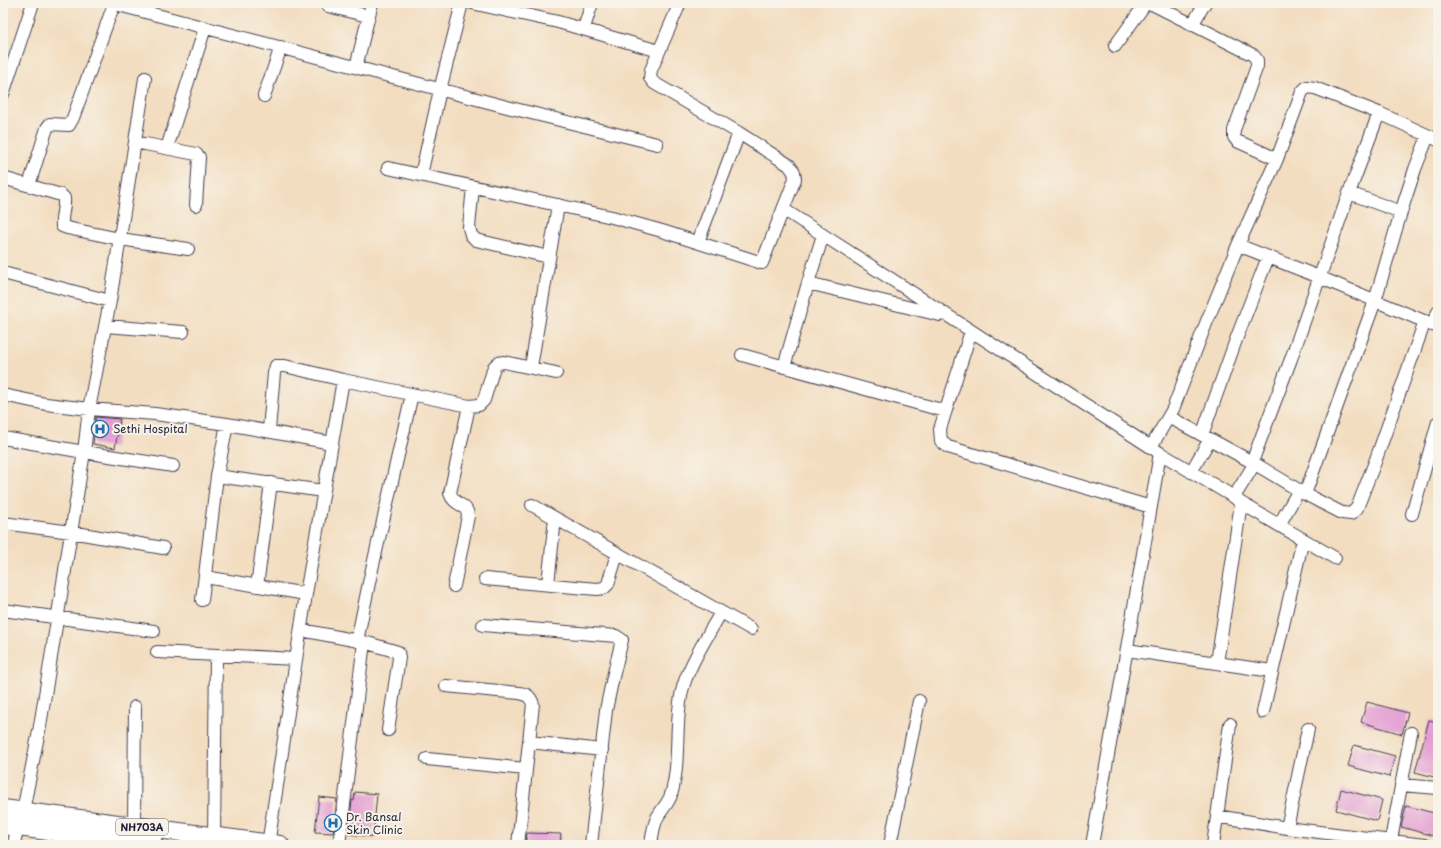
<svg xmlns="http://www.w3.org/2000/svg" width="1441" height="848" viewBox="0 0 1441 848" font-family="'Playpen Sans',sans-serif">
<rect width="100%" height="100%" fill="#f7f3e8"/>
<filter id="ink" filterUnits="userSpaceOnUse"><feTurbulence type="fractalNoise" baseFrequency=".025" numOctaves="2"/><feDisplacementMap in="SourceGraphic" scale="8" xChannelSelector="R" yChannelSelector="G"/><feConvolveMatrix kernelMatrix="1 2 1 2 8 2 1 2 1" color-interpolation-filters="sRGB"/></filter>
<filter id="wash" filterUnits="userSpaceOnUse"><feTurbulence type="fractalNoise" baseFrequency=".012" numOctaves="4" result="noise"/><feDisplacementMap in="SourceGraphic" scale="16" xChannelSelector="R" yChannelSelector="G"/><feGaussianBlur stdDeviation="0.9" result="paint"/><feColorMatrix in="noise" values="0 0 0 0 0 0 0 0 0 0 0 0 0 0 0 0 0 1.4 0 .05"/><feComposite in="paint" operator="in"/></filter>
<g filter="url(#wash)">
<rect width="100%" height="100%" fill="#f3ddc0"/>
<g id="blocks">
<path fill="#e39dd2" d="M96,417l24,2 -5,29 -22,-4z
M1367,702l41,11 -6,21 -41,-12z
M1429,720l9,2v56l-23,-6z
M1354,745l41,11 -6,21 -41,-11z
M1341,789l41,11 -5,21 -41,-11z
M355,792l22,2 -4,43 -25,-3 4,-34 2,1z
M319,797l18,2 -4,34 -18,-1z
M1406,806l32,8v23l-37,-10z
M527,833l34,1 -1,11h-34z"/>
</g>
</g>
<g filter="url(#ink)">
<use href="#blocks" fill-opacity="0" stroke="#413e4f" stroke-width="1"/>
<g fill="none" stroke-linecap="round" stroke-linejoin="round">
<defs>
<path id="minor" d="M111,3l400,105 146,36
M472,3l86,19 101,29
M1150,3l103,52 4,5v6l-23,64v7l3,4 40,18
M328,6l40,10
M1192,25l13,-22
M584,28l8,-25
M1115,46l31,-43
M356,67l16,-64
M3,94l30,-91
M264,96l17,-49
M135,142l61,12 3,3 -3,48
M167,148l38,-120
M388,168l224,49 50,14 100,32 33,-84 -1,-7 -5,-7 -50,-32 -85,-50 -4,-5 1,-8 29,-67
M421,175l19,-85 22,-87
M3,178l58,17 3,3c1,9 -3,18 -2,28l5,2 53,11 68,10
M29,185l18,-57 3,-4 19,1 4,-7 41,-114
M473,187l-4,40 2,8 5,5 73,17
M1349,193l52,19
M783,209l40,26 337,218 74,44 7,6 94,55
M698,242l41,-109
M1238,245l81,32 119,50
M3,273l107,28
M808,283l15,-48
M1432,325l6,-13
M105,326l78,6
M971,331l-31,98 1,12 7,6 203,60
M742,355l203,56
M531,367l27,-162
M784,367l24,-84 132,32
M3,395l43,9 43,5 66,5 72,10 105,19
M1169,417l83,45 53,32 37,19 9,1 6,-6 18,-46 50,-141
M269,430l5,-57 2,-7h9l58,14 126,26 10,-1 5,-5 10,-33 4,-4 6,-1 52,11
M1202,435l35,-98 31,-80
M3,438l81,14 89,14
M1151,447l22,-38 32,-83 33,-81 39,-86 25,-67 5,-5 8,1 64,25 59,27
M1252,462l39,-103 58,-166 30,-80
M1191,472l19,-33
M217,476l106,15
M1305,494l70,-193 26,-89 14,-43 13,-33
M1234,497l21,-34
M532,505l219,124
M1412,514l26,-92
M3,523l68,9 92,16
M1279,525l20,-35
M205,577l101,17
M485,579l112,10 7,-1 4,-4 9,-30
M548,584l7,-66
M257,586l14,-103
M454,586l14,-70c-1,-14 -14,-9 -18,-23l19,-87
M202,600l15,-124 10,-52
M3,610l151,21
M483,625l133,11 6,4 -9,37 -7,33 -15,135
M301,630l63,12 34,10 1,6 -11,72
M357,641l13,-63 42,-184
M1127,650l145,21
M157,652l139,7
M1217,663l24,-160
M446,686l73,7c8,1 11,3 14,11l-4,38
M1263,712l40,-173
M427,759l99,10
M1401,785l37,3
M1217,816l70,12 137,17
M134,826l1,-119
M1287,828l21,-99
M214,837l2,-182
M1391,840l20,-107
M14,845l3,-18 6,-16 17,-85 44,-274 5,-43 21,-108 35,-223
M268,845l38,-251 37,-214
M339,845l25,-203
M518,845l11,-103 73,8
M651,845c1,-9 2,-18 6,-27 4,-8 11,-14 14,-23 10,-33 3,-70 11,-104 5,-23 27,-57 39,-79
M890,845l29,-144
M1092,845l34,-191 34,-201
M1213,845l17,-121"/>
<path id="highway" d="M3,809l277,36
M3,825l151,20"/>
</defs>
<use href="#minor" stroke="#413e4f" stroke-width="14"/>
<use href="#highway" stroke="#413e4f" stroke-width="20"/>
<use href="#minor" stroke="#fff" stroke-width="12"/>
<use href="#highway" stroke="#fff" stroke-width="18"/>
</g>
</g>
<defs>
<symbol id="hospital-ring" viewBox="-11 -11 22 22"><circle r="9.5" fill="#f7f3e8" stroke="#1f6fb2" stroke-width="1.5"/><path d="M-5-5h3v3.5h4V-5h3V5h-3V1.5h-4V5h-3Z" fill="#1f6fb2"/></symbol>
</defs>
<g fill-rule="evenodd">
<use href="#hospital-ring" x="90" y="419" width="20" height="20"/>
<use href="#hospital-ring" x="323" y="813" width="20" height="20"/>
</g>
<g text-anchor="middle" stroke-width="4" stroke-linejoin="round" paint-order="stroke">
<rect fill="#f7f3e8" stroke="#62616f" stroke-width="1" x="116" y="819" width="52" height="16" rx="3"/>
<g font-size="10" font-weight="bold" fill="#22223b">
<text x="142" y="831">NH703A</text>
</g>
<g font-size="11" fill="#22223b" stroke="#f7f3e8" text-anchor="start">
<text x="113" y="433">Sethi Hospital</text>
<text x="346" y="821">Dr. Bansal<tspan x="346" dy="13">Skin Clinic</tspan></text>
</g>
</g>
<rect width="1441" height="848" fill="none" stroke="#f7f3e8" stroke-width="16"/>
</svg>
